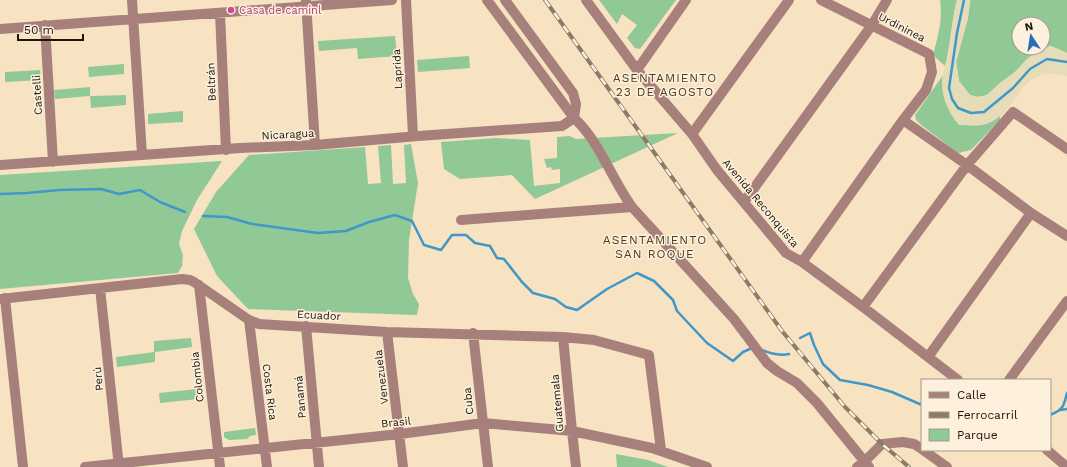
<svg xmlns="http://www.w3.org/2000/svg" width="1067" height="467" viewBox="0 0 1067 467" font-family="'Work Sans',sans-serif">
<rect width="100%" height="100%" fill="#f7e2c2"/>
<path fill="#90c996" d="M599,0h77l-36,49 -5,-1 -8,-10 10,-13 -15,-11 -5,10z
M940,0h17c-6,22 -6,44 -12,66l-12,-11c5,-19 10,-36 7,-55z
M970,0h97v53l-16,-7 -8,2v-24h-24v24h23l-15,11 -12,13 -15,11 -13,12 -9,2 -8,-2 -11,-14 -3,-19 12,-44z
M395,36l2,20 -39,3 -1,-11 -38,3 -1,-10z
M469,56l1,12 -52,4 -1,-12z
M124,64v10l-35,3 -1,-10z
M40,70l1,10 -36,2v-10z
M943,75c0,19 3,35 16,50l26,-1 15,-9v5l-29,30 -13,3 -38,-29 -4,-4 -1,-5z
M90,87v9l36,-1v10l-35,3 -1,-12 -35,3 -1,-9z
M183,111v11l-35,2v-10z
M678,133l-143,66 -23,-24 -52,4 -16,-10 -3,-27 55,-4 34,2 4,46 26,-3v-14l-8,1 -1,-3 -4,1 -3,-9 13,-1v-21l13,-1 6,3z
M411,144l7,39 -9,57 -1,38 5,16 6,10 -2,11 -169,-6 -31,-33 -23,-47 22,-37 33,-37 116,-8 3,37 13,-1 -3,-37 13,-1 2,39 13,-1 -2,-38z
M222,161l-25,39 -15,31 -3,13 4,11 -1,11 -4,7 -178,16v-114z
M191,338l1,9 -37,5v10l-38,5 -1,-10 38,-5v-11z
M197,389l1,10 -38,4 -1,-10z
M255,428l1,7 -6,1 -3,3 -18,1 -5,-3v-5z
M616,454l32,6 20,7h-51z"/>
<path fill="#e6dcb7" d="M957,0h13l-2,18 -12,44 3,19 11,14 8,2 9,-2 13,-12 15,-11 12,-13 15,-11 9,-2 16,7v23c-51,-13 -45,36 -81,48 -8,3 -19,1 -27,1 -12,-14 -20,-33 -16,-52 2,-7 4,-14 6,-21 3,-17 3,-35 8,-52z"/>
<g fill="none" stroke-linecap="round" stroke-linejoin="round">
<path stroke="#4098c9" stroke-width="2.5" d="M964,0l-7,33 -8,55 3,11 6,9 13,5 13,-1 29,-24 17,-19 17,-10 20,3
M0,194l27,-1 32,-3 42,-1 18,5 21,-4 20,12 25,10
M203,216l24,1 25,7 66,9 28,-2 23,-9 26,-7 17,6 12,24 17,5 11,-15h14l9,8 15,3 7,12 7,1 18,23 11,11 22,6 11,8 11,3 30,-21 30,-16 17,8 19,19 4,11 30,32 26,18 10,-9 9,-4
M800,338l10,-5 4,12 9,19 17,16 28,5 24,7 30,13
M762,350c9,4 17,6 27,4
M1061,410l6,-1
M1050,415c13,-5 14,-9 17,-22"/>
<path stroke="#a7807c" stroke-width="10" d="M132,0l10,154
M406,0l7,136
M487,0l87,118c26,24 37,60 58,89l102,112 33,44 10,8 20,12 20,20 52,64
M505,0l68,93 3,11 -2,14
M586,0l51,70 55,64 25,36 69,83 16,9 61,45 95,73
M306,1l9,144
M220,13l6,137
M45,25l8,137
M0,29l392,-29
M637,70l49,-70
M903,120l64,45 64,48 36,23
M692,134l97,-134
M0,165l240,-17 75,-3 103,-9 144,-10 12,-8
M744,202l128,-177 15,-25
M461,220l171,-13
M802,262l101,-142 23,-30 6,-18 -3,-18 -108,-54
M199,285l21,182
M100,288l19,179
M5,298l18,169
M0,299l182,-20 8,1 4,2 55,38 10,4 128,8 176,5 31,3 55,15 12,95
M863,307l104,-142 46,-53 54,37
M249,320l18,147
M306,326l13,141
M387,332l16,135
M473,333l15,134
M563,337l9,94 4,36
M928,357l103,-144
M1009,380l58,-79
M923,450l24,17
M1047,450l20,17
M85,467l315,-33 83,-11 89,8 80,17 55,19
M857,467l7,-5 18,-18 21,-2 11,2 8,5"/>
<defs>
<path id="rail" d="M545,0l237,331 63,76 37,37 27,23"/>
</defs>
<use href="#rail" stroke="#8a7c66" stroke-width="4"/>
<use href="#rail" stroke="#fdf1dd" stroke-width="2.5" stroke-dasharray="8" stroke-linecap="butt"/>
</g>
<circle fill="#d1479c" stroke="#fdf1dd" stroke-width="1.5" cx="231" cy="10" r="4"/>
<g text-anchor="middle" stroke-width="3" stroke-linejoin="round" paint-order="stroke">
<g font-size="11" fill="#b23c85" stroke="#fdf1dd" text-anchor="start">
<text x="239" y="14">Casa de caminl</text>
</g>
<g font-size="11" fill="#1b1408" stroke="#fdf1dd">
<text transform="translate(902 27) rotate(27)" y="4">Urdininea</text>
<text transform="translate(397 69) rotate(-93)" y="4">Laprida</text>
<text transform="translate(211 82) rotate(-92)" y="4">Beltrán</text>
<text transform="translate(37 95) rotate(-93)" y="4">Castelli</text>
<text transform="translate(288 134) rotate(-3)" y="4">Nicaragua</text>
<text transform="translate(761 203) rotate(50)" y="4">Avenida Reconquista</text>
<text transform="translate(319 315) rotate(3)" y="4">Ecuador</text>
<text transform="translate(197 377) rotate(-96)" y="4">Colombia</text>
<text transform="translate(381 377) rotate(-97)" y="4">Venezuela</text>
<text transform="translate(98 379) rotate(-96)" y="4">Perú</text>
<text transform="translate(270 392) rotate(83)" y="4">Costa Rica</text>
<text transform="translate(300 397) rotate(-95)" y="4">Panamá</text>
<text transform="translate(468 401) rotate(-96)" y="4">Cuba</text>
<text transform="translate(557 403) rotate(-95)" y="4">Guatemala</text>
<text transform="translate(396 422) rotate(-6)" y="4">Brasil</text>
</g>
<g font-size="12" letter-spacing="1" fill="#4d3c21" stroke="#fdf1dd">
<text x="665" y="82">ASENTAMIENTO<tspan x="665" dy="14">23 DE AGOSTO</tspan></text>
<text x="655" y="244">ASENTAMIENTO<tspan x="655" dy="14">SAN ROQUE</tspan></text>
</g>
</g>
<rect x="921" y="379" width="130" height="72" fill="#fdf1dd" stroke="#a39988"/>
<rect x="929" y="392" width="20" height="6" fill="#a7807c" stroke="#a39988"/>
<text x="957" y="399" font-size="12" fill="#1b1408">Calle</text>
<rect x="929" y="412" width="20" height="6" fill="#8a7c66" stroke="#a39988"/>
<text x="957" y="419" font-size="12" fill="#1b1408">Ferrocarril</text>
<rect x="929" y="429" width="20" height="12" fill="#90c996" stroke="#a39988"/>
<text x="957" y="439" font-size="12" fill="#1b1408">Parque</text>
<g transform="translate(1031 36) rotate(348)"><circle r="19" fill="#fdf1dd" stroke="#a39988"/>
<path d="M0-3L7 15L0 10L-7 15Z" fill="#286cbd"/>
<text y="-6" font-size="11" font-weight="bold" text-anchor="middle" fill="#1b1408">N</text>
</g>
<path d="M18 34v6h65v-6" fill="none" stroke="#1b1408" stroke-width="2"/>
<text x="24" y="34" font-size="12" fill="#1b1408" stroke="#fdf1dd" stroke-width="3" paint-order="stroke">50 m</text>
</svg>
